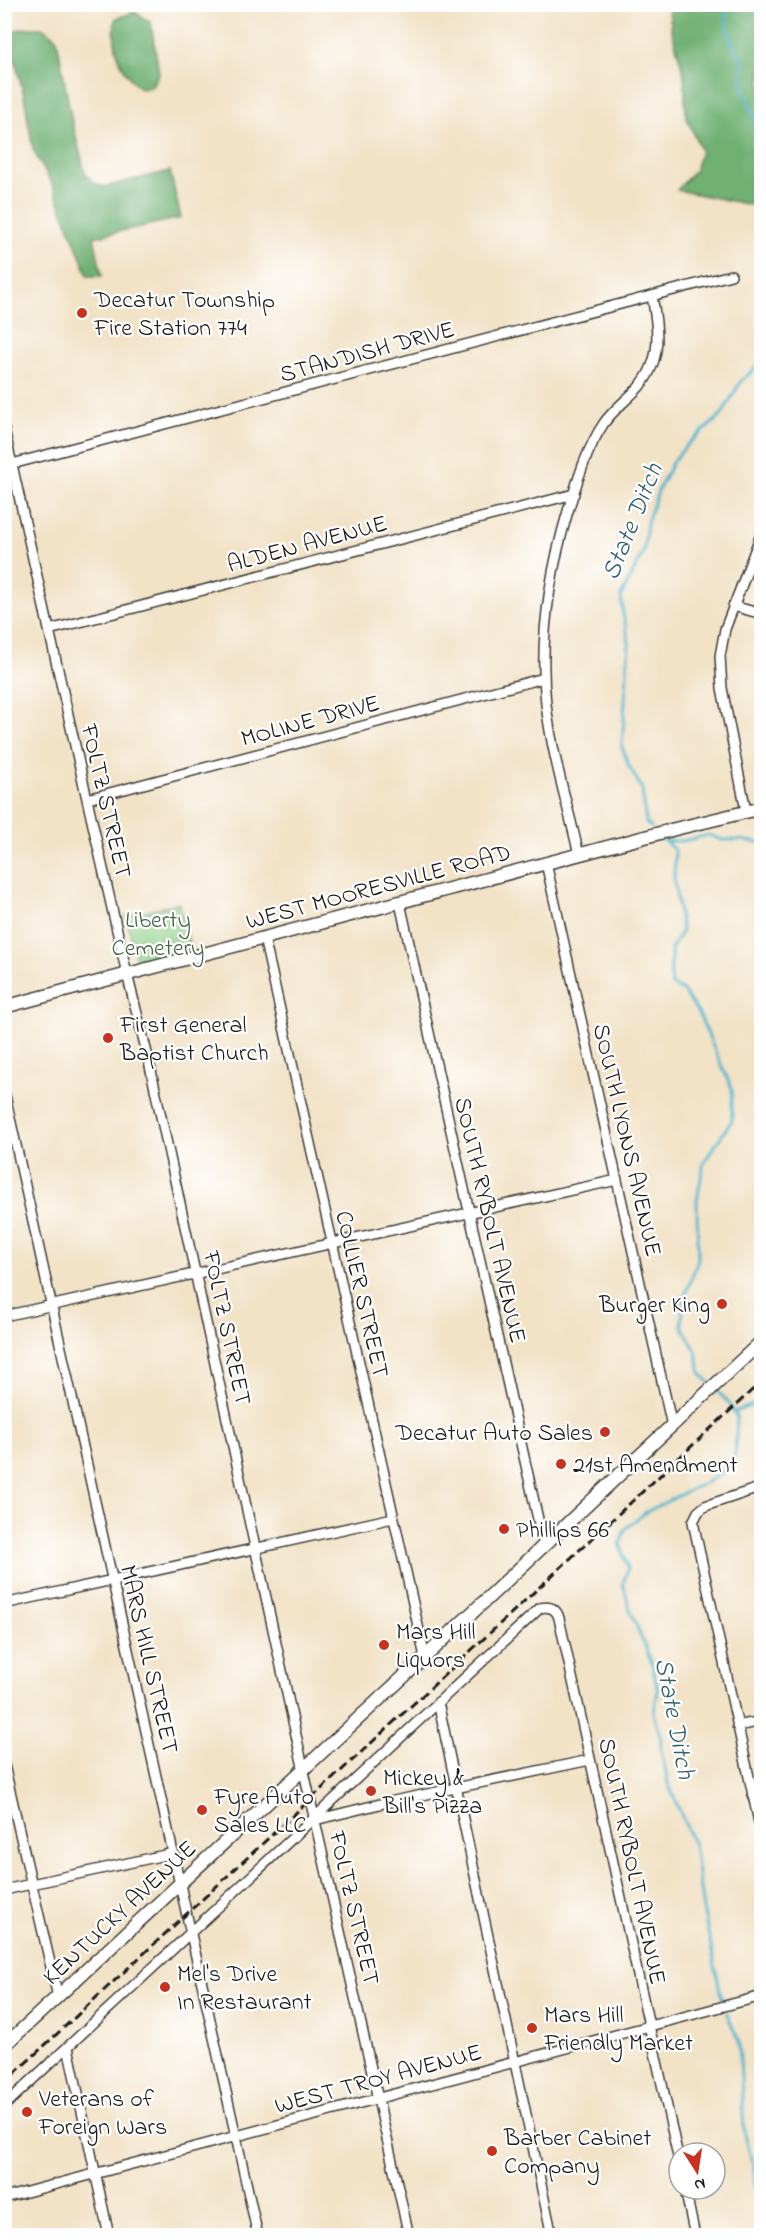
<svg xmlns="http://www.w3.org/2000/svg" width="766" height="2240" viewBox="0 0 766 2240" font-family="'Indie Flower',sans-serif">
<rect width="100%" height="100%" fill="#fff"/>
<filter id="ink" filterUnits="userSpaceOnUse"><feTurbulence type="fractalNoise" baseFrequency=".0167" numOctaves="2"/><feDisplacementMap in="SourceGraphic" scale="12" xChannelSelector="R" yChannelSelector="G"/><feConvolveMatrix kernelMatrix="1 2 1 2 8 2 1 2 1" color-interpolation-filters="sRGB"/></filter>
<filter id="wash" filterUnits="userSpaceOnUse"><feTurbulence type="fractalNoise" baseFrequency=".008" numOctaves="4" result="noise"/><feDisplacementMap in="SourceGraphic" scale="24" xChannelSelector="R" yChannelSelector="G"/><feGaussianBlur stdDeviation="1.35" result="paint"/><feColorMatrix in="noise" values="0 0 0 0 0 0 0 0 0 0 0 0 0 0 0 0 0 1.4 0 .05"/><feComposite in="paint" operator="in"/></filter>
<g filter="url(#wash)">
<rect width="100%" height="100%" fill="#f2e2c6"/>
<path fill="#8acd86" stroke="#537451" stroke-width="1.5" d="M179,903l12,47 -54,13 -11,-47z"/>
<path fill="#6fb073" stroke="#466648" stroke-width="1.5" d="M668,5h93v202l-84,-17 18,-20 6,-19 -15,-35 -2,-41 -12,-44z
M134,12l17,11 8,50 -8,14 -10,2c-22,-18 -29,-42 -26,-70z
M27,28h17l13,11 14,78 14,56 9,10 10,4 66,-16 11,47 -87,19 8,39h-14l-36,-92 -19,-34 -9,-54 -9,-36 -11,-7 1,-21z"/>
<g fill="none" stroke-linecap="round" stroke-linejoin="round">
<path stroke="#4eb3cd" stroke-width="3" d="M728,4c-5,23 3,41 16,58l-3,22 21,50
M651,827l-5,-4 -4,-34 -13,-23 -7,-19 7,-105 -6,-28 -2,-18 23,-45 3,-29 11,-31 15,-30 16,-18 32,-27 20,-35 21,-19
M664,840l11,11 -1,28 8,52 -11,18c1,13 -2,24 1,36l11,6 16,23 33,75v31l-28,42 -7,38 1,60 -15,41 -1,25 14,25 5,23 10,10
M667,841h16l26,-6 13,5h19l21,3
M715,1389l14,14 8,15 -2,36 -6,13 -15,11 -68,34 -21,17 -5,15 8,24 -5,15 7,27 21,51 7,29 -4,22 7,28v9l7,34 26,62 9,64 19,90
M734,1412l16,-6 12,-8
M726,2012l13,29 5,90 9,34 3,32 6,10"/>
</g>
</g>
<g filter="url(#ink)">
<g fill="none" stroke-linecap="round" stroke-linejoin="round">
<defs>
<path id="minor" d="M4,429l83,370 40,175 21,83 162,742 99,437
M12,464l719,-189
M733,606l29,8
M49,630l525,-136
M87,799l457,-121
M746,811l-24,-123 -2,-32 5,-27 37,-97
M579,855c-11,-49 -27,-100 -33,-151 -7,-64 4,-132 22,-193 9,-29 19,-63 36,-88 10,-14 24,-24 35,-36 24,-27 19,-59 13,-91
M546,863l126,563
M400,903l144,643
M264,938l161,719
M4,1091l254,1145
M4,1316l613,-136
M762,1487l-57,19 -7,6 -5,10 69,314
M4,1604l389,-86
M438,1702l114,534
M737,1726l25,-5
M4,1765l54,232
M315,1820l69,-17 206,-43
M4,1890l170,-37
M68,2047l41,189
M4,2106l536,-498c9,-2 16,0 19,10l120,543
M685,2189l10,47
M4,2198l758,-202"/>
<path id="major" d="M4,1007l671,-178 87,-21
M4,2046l421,-389 337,-316"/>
</defs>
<use href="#minor" stroke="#3c3a36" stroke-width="12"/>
<use href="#major" stroke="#3c3a36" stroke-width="15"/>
<use href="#minor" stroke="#fff" stroke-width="9"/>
<use href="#major" stroke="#fff" stroke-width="12"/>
<path stroke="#1c1c1c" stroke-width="3" stroke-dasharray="9 4.5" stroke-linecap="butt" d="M4,2083l758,-702"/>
</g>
</g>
<g fill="#c8321e" stroke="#fff" stroke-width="2">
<circle cx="82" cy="313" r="6"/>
<circle cx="108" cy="1038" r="6"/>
<circle cx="722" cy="1304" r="6"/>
<circle cx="605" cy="1432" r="6"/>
<circle cx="561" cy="1464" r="6"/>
<circle cx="504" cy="1529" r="6"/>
<circle cx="384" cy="1645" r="6"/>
<circle cx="371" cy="1791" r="6"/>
<circle cx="202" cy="1810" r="6"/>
<circle cx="165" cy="1987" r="6"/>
<circle cx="532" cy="2028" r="6"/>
<circle cx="27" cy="2112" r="6"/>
<circle cx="492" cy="2151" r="6"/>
</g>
<g text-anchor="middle" stroke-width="4.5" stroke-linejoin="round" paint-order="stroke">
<g font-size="24" fill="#1c1c1c" stroke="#fff" text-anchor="start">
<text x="94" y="307">Decatur Township<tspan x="94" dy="28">Fire Station 774</tspan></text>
<text x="120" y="1032">First General<tspan x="120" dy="28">Baptist Church</tspan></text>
<text x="710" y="1312" text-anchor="end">Burger King</text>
<text x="593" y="1440" text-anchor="end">Decatur Auto Sales</text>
<text x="573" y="1472">21st Amendment</text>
<text x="516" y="1537">Phillips 66</text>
<text x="396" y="1639">Mars Hill<tspan x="396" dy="28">Liquors</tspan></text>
<text x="383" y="1785">Mickey &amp;<tspan x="383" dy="28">Bill's Pizza</tspan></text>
<text x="214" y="1804">Fyre Auto<tspan x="214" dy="28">Sales LLC</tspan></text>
<text x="177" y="1981">Mel's Drive<tspan x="177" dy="28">In Restaurant</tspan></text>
<text x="544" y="2022">Mars Hill<tspan x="544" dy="28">Friendly Market</tspan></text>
<text x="39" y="2106">Veterans of<tspan x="39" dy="28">Foreign Wars</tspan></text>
<text x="504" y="2145">Barber Cabinet<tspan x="504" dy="28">Company</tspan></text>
</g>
<g font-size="24" fill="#1c1c1c" stroke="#fff">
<text transform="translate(367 351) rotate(-15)" y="8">STANDISH DRIVE</text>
<text transform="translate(307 543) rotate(-15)" y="8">ALDEN AVENUE</text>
<text transform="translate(310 720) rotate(-15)" y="8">MOLINE DRIVE</text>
<text transform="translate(107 801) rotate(77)" y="8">FOLTZ STREET</text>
<text transform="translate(378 886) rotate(-15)" y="8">WEST MOORESVILLE ROAD</text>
<text transform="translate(628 1140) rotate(77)" y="8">SOUTH LYONS AVENUE</text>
<text transform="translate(491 1220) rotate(77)" y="8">SOUTH RYBOLT AVENUE</text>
<text transform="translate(363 1294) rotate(77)" y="8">COLLIER STREET</text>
<text transform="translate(228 1328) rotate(78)" y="8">FOLTZ STREET</text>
<text transform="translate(150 1659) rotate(77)" y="8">MARS HILL STREET</text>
<text transform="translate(633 1861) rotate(78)" y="8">SOUTH RYBOLT AVENUE</text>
<text transform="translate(355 1908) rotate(77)" y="8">FOLTZ STREET</text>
<text transform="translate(119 1912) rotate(-43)" y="8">KENTUCKY AVENUE</text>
<text transform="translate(378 2078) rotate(-15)" y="8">WEST TROY AVENUE</text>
</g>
<g font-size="24" fill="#486346" stroke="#fff">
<text x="158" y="927">Liberty<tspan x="158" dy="28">Cemetery</tspan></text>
</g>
<g font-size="26" font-style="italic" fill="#32606c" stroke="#fff">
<text transform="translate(631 521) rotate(-68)" y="9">State Ditch</text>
<text transform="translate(676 1718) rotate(79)" y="9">State Ditch</text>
</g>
</g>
<rect width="766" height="2240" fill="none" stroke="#fff" stroke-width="24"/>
<g transform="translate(697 2171) rotate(168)"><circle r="28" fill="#ffffff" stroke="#a4a4a4" stroke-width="1.5"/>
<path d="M0-4.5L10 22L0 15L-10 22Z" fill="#c8321e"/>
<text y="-9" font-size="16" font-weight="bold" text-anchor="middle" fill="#1c1c1c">N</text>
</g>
</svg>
